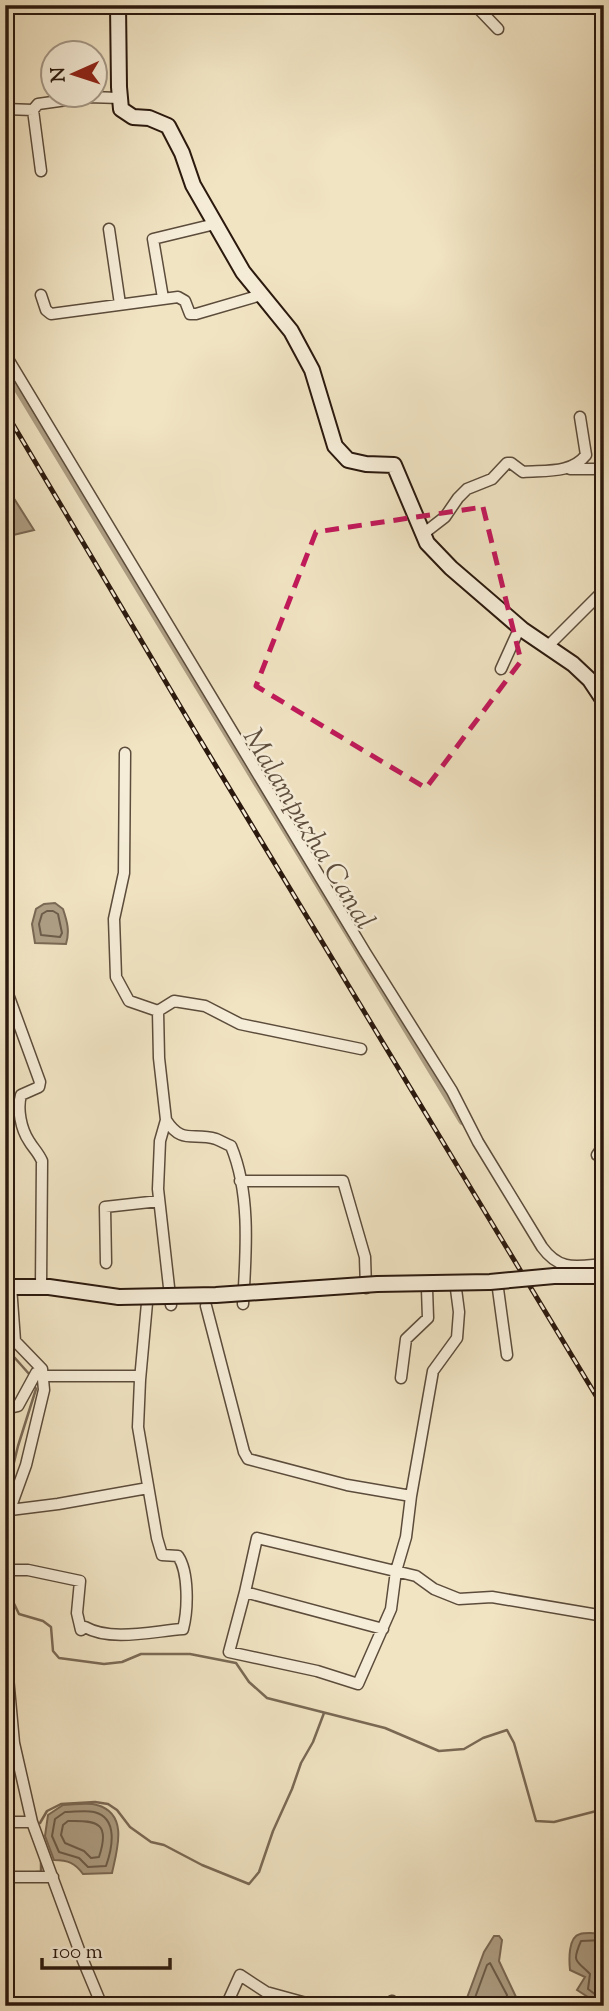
<svg xmlns="http://www.w3.org/2000/svg" width="609" height="2011" viewBox="0 0 609 2011" font-family="'Sorts Mill Goudy',serif">
<rect width="100%" height="100%" fill="#f1e4c3"/>
<filter id="stains"><feTurbulence type="fractalNoise" baseFrequency=".00286" numOctaves="4"/><feColorMatrix values="0 0 0 0 .2 0 0 0 0 .09 0 0 0 0 .02 0 0 0 .5 -.17"/></filter>
<radialGradient id="worn" r=".72"><stop offset=".6" stop-color="#630" stop-opacity="0"/><stop offset="1" stop-color="#630" stop-opacity=".3"/></radialGradient>
<path fill="#ae9f85" stroke="#7a6955" stroke-width="2" d="M8,489l26,41 -29,7v-47z
M55,903l8,6c4,12 7,22 3,35l-31,-1 -3,-19 4,-15 8,-5z
M63,1805c10,0 25,-3 34,0 32,9 20,45 15,68l-29,1c-8,-11 -15,-14 -29,-14l-9,-24 3,-21z
M604,1933v72l-5,-1 -22,-14 8,-13 -15,-7c-1,-10 -2,-33 10,-36 7,-2 17,0 24,-1z
M494,1936h5l3,4 -3,21 17,36 -6,9h-46l20,-54z"/>
<g fill="none" stroke-linecap="round" stroke-linejoin="round">
<path stroke="#6c5c4a" stroke-width="2" d="M47,911h6l5,3 4,19 -2,4 -19,-2 -2,-11 3,-10z
M65,1812c9,0 21,-2 29,0 25,6 18,37 12,54l-18,1 -9,-9 -20,-6 -7,-16 3,-17z
M68,1821c31,-1 42,3 31,36l-8,1 -7,-7 -19,-8 -4,-8 2,-10z
M604,1940l-23,1c-10,23 -4,19 9,33l-2,15 16,12
M472,2006l15,-41 3,-2 17,32 -2,11"/>
<path stroke="#7a6955" stroke-width="2.5" d="M5,1332l9,25 16,18
M5,1499l13,-53 18,-57 -2,-4
M5,1585l14,29 24,7 8,6 2,24 6,7 45,6 18,-2 19,-8h49l46,9 13,19 18,16 118,30 54,23 25,-2 19,-11 24,-8 7,13 22,78 18,1 50,-13
M40,1823l7,-12 14,-7 34,-2 13,2 9,6 13,17 21,15 13,3 38,20 47,19 10,-12 14,-41 19,-42 9,-26 12,-21 11,-29
M37,1872h4v-13"/>
<path stroke="#ae9f85" stroke-width="9" d="M5,367l458,754"/>
<defs>
<path id="street" d="M475,5l23,24
M5,109l28,1 5,-6 50,-7 32,1
M33,110l8,61
M109,229l11,75
M41,295l5,15 5,4 127,-17 7,4 5,13h6l65,-19
M163,298l-10,-59 62,-15
M5,354l360,598 87,139 26,51 64,105c18,25 35,19 62,17
M570,469h34
M423,534l22,-17 13,-19 9,-9 25,-10 15,-16h4l12,9c22,-2 48,2 63,-17l-6,-38
M547,647l57,-57
M501,669l19,-42
M125,753l-1,120 -10,46 2,58 13,24 29,10 1,47 7,62 -6,21 -2,48 13,116
M5,986l35,96 -1,5 -18,8c-4,14 0,34 8,46 4,7 9,11 13,20l-1,126
M158,1011l16,-10 31,5 35,18 121,25
M166,1120c16,25 27,12 50,19 5,2 10,5 15,7 20,48 15,107 12,158
M597,1155l7,-10
M240,1181h103l22,76 1,31
M106,1263l-1,-56 54,-6
M498,1289l9,66
M206,1306l38,146 4,7 99,26 64,11 -5,41 -10,34 -5,38 -33,75 -41,-13 -88,-19 16,-60
M401,1378l5,-39 22,-21 -1,-29
M140,1380l7,-77
M5,1409l13,-3 18,-33 6,-4
M411,1496l22,-125 24,-33 2,-26 -3,-23
M10,1510l48,-6 90,-16
M5,1523l21,-58 18,-75 -2,-21 -27,-28 -4,-55
M5,1570h23l52,11 -3,32 4,17 4,-3c26,15 69,4 98,2 5,-19 6,-57 -5,-73l-16,-1 -5,-17 -19,-111 2,-47 -3,-4h-95
M383,1629l-138,-37 12,-54 159,38 18,13 25,10 33,-2 112,19
M5,1644l9,99 18,79 50,136 20,48
M5,1822h27
M5,1877h48
M226,2006l14,-31 26,17 51,14
M388,2006l4,-5 5,5"/>
<path id="secondary" d="M118,5l1,82 2,22 12,8 16,1 19,8 14,27 11,32 50,87 48,59 21,39 23,76 13,14 18,4 28,1 33,78 24,25 72,62 50,34 17,16 14,21
M5,1287h44l70,10"/>
</defs>
<use href="#street" stroke="#5c4c3b" stroke-width="13"/>
<use href="#secondary" stroke="#2b190e" stroke-width="18"/>
<use href="#street" stroke="#f6edd8" stroke-width="10"/>
<use href="#secondary" stroke="#f6edd8" stroke-width="14"/>
<defs>
<path id="rail" d="M5,411l191,322 408,676"/>
</defs>
<use href="#rail" stroke="#2b190e" stroke-width="5"/>
<use href="#rail" stroke="#f6edd8" stroke-width="2.5" stroke-dasharray="8" stroke-linecap="butt"/>
<defs>
<path id="secondary-bridge" d="M119,1297l97,-2 161,-11 113,-2 64,-6h50"/>
</defs>
<use href="#secondary-bridge" stroke="#2b190e" stroke-width="18" stroke-linecap="butt"/>
<use href="#secondary-bridge" stroke="#f6edd8" stroke-width="14"/>
</g>
<path fill="none" stroke="#c2185b" stroke-width="5" stroke-dasharray="14 9" stroke-linejoin="round" d="M483,507l38,154 -95,127 -170,-102 60,-154z"/>
<g text-anchor="middle" stroke-width="5" stroke-linejoin="round" paint-order="stroke">
<g font-size="28" font-style="italic" fill="#5f4f3e" stroke="#f6edd8">
<text transform="translate(310 828) rotate(59)" y="10">Malampuzha Canal</text>
</g>
</g>
<rect width="609" height="2011" fill="none" stroke="#f1e4c3" stroke-width="28"/>
<rect x="7" y="7" width="595" height="1997" fill="none" stroke="#2b190e" stroke-width="3.5"/>
<rect x="14" y="14" width="581" height="1983" fill="none" stroke="#2b190e" stroke-width="2"/>
<g transform="translate(74 74) rotate(267)"><circle r="33" fill="#f6edd8" stroke="#a59887" stroke-width="2"/>
<path d="M0-5L12 26L0 18L-12 26Z" fill="#8f2418"/>
<text y="-10" font-size="19" font-weight="bold" text-anchor="middle" fill="#2b190e">N</text>
</g>
<path d="M42 1958v10h128v-10" fill="none" stroke="#2b190e" stroke-width="3.5"/>
<text x="52" y="1958" font-size="21" fill="#2b190e" stroke="#f6edd8" stroke-width="5" paint-order="stroke">100 m</text>
<rect width="100%" height="100%" filter="url(#stains)"/>
<rect width="100%" height="100%" fill="url(#worn)"/>
</svg>
